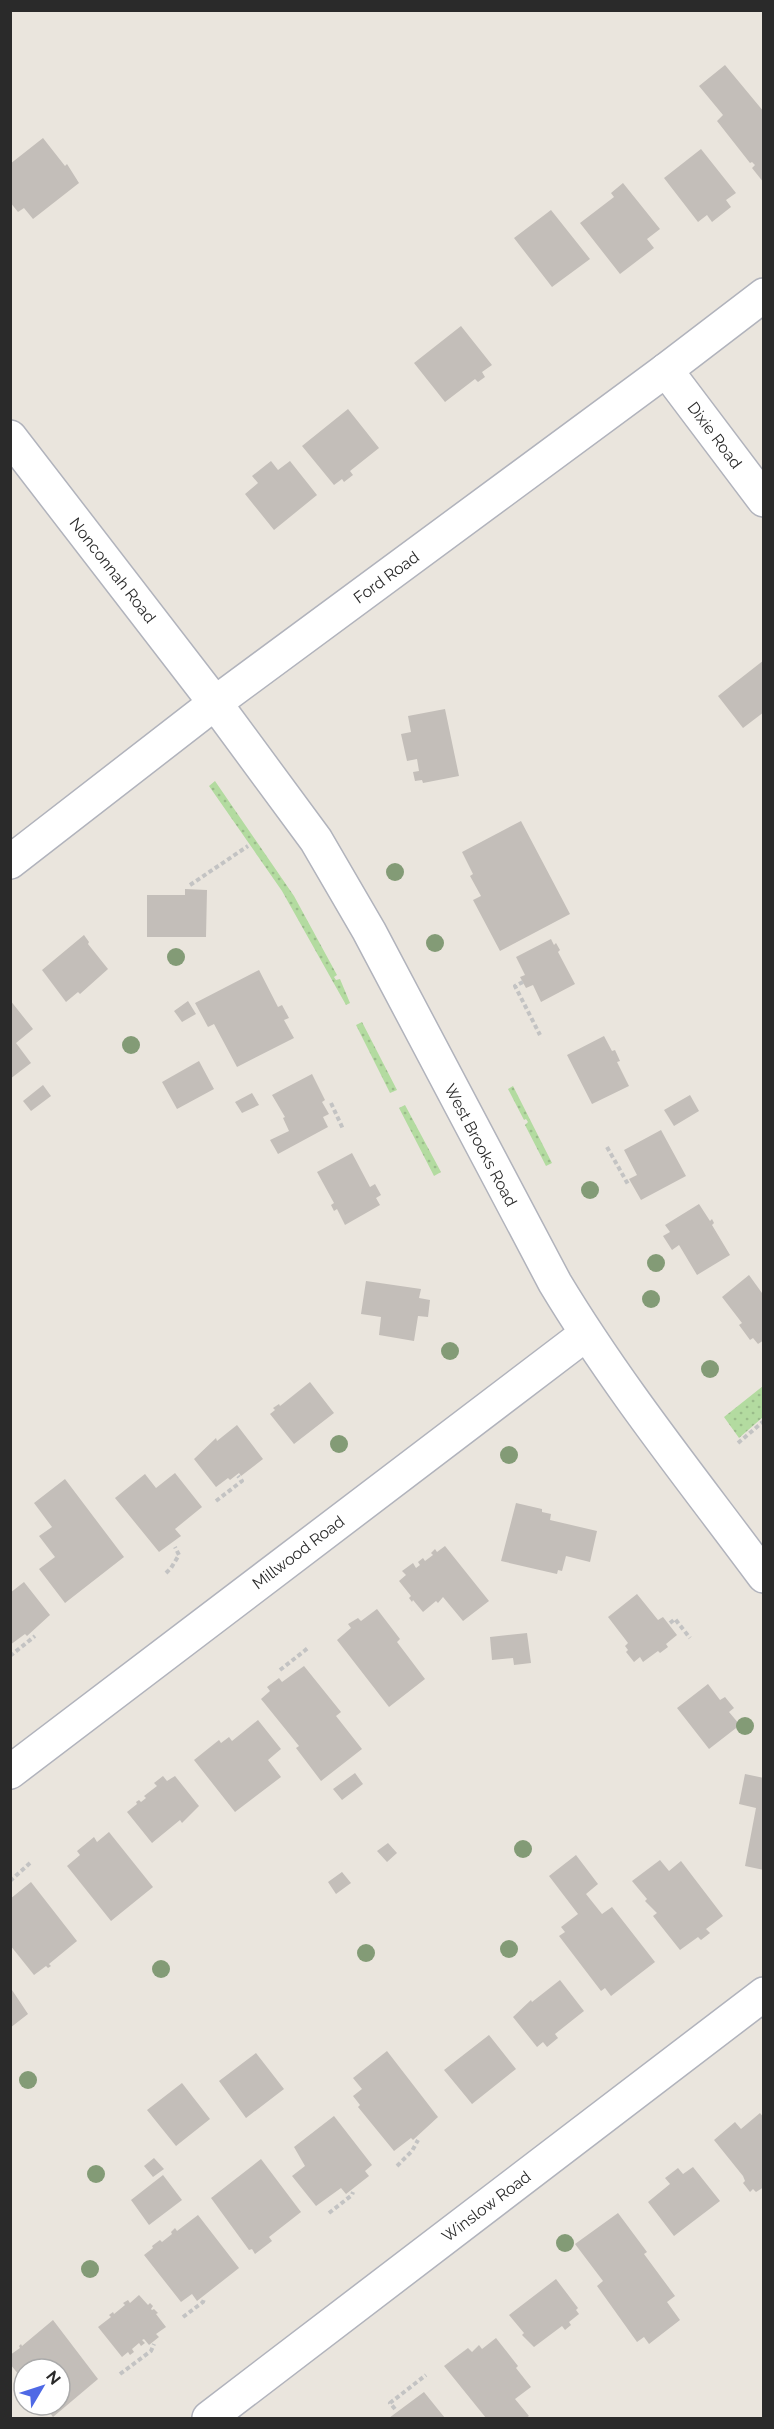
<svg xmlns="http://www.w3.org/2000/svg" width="774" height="2429" viewBox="0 0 774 2429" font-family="Raleway,sans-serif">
<defs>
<pattern id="grass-dots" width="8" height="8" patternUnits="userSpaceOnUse" patternTransform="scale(1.5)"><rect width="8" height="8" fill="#b3dba0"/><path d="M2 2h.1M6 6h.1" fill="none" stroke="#9abc8a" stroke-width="1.8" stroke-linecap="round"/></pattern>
</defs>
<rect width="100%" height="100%" fill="#eae5dd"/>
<path fill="url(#grass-dots)" d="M215,781l79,115 43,79 -3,2 2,3 4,-1 10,24 -4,2 -64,-114 -73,-105z
M362,1022l35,68 -7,3 -34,-68z
M513,1086l39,77 -6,3 -21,-41 3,-3 -2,-3 -2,1 -16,-31z
M405,1105l36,67 -7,4 -35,-68z
M763,1386v31l-24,21 -15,-21z"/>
<path fill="#c3beb9" d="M725,65l39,47v71l-12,-15 3,-3 -3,-3 -2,1 -33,-42 6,-6 -24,-29z
M43,138l22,28 2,-2 12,19 -46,36 -9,-11 -6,4 -8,-10v-38z
M701,149l35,44 -10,7 5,7 -19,15 -5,-7 -9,7 -34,-44z
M623,183l37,46 -13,10 7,9 -34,26 -40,-51 34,-26 -3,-4z
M551,210l39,49 -38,28 -38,-49z
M461,326l31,39 -10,7 3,5 -7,5 -3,-3 -30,23 -31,-39z
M348,409l31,39 -29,23 3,4 -9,7 -2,-3 -8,6 -32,-39z
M271,461l7,9 12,-9 27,34 -43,35 -29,-36 13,-11 -6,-7z
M764,660v52l-21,16 -25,-32z
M445,709l14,67 -36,7 -1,-3 -7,1 -2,-9 6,-1 -2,-12 -10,2 -6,-27 10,-2 -3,-16z
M521,821l49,93 -70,37 -27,-51 8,-4 -11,-20 3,-2 -11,-22z
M185,889l22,1 -1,47h-59v-42h38z
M84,935l5,7 -1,2 20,25 -28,25 -2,-2 -12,10 -24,-32z
M551,939l3,6 2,-2 4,7 -2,2 17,32 -34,18 -8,-17 -7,3 -6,-11 5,-2 -9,-18z
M259,970l19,37 4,-2 7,13 -5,2 10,18 -57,29 -23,-43 -6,3 -13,-24z
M10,1000l23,29 -17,14 15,20 -21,16z
M188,1001l8,13 -14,8 -8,-11z
M604,1036l8,15 3,-1 5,11 -3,1 12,24 -37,18 -25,-49z
M199,1061l15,28 -37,20 -15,-27z
M312,1074l13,26 -3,2 7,12 -6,3 5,10 -50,27 -8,-14 19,-9 -6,-13 2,-1 -13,-22z
M43,1085l8,11 -20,15 -8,-10z
M252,1093l7,12 -17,8 -7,-11z
M690,1095l9,16 -25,15 -10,-16z
M661,1130l25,46 -45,24 -12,-21 8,-4 -13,-25z
M352,1153l18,34 5,-3 6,11 -5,3 4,7 -35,20 -8,-16 -3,2 -3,-6 3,-2 -17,-31z
M699,1204l11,17 2,-2 2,4 -2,2 18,30 -33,20 -18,-30 -7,5 -9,-14 7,-4 -5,-7z
M749,1275l13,18 2,-2v49l-6,4 -5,-6 -3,2 -11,-15 3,-2 -20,-26z
M366,1281l55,8 -2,9 11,2 -2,17 -10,-1 -4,25 -35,-6 2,-18 -20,-3z
M310,1382l24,31 -40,31 -24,-30 5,-4 -2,-2 6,-4 1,2z
M237,1425l26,34 -22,17 -2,-3 -9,7 -2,-2 -12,9 -22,-28 22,-21 1,3z
M175,1473l27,34 -27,22 6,7 -22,16 -44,-54 30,-24 11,14z
M65,1479l59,78 -59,46 -26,-34 16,-12 -16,-21 13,-9 -18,-24z
M516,1503l26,6v3l9,2 -1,6 47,11 -7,31 -24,-6 -4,15 -4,-1 -1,4 -56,-13z
M445,1546l44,55 -26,20 -20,-24 -5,6 -2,-2 -13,11 -10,-12 -1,2 -3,-4 2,-2 -12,-15 7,-6 -4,-4 11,-8 3,5 4,-3 -2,-3 5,-4 2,3 8,-6 -2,-2 4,-4 2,3z
M24,1582l26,33 -23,21 -2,-2 -15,11v-52z
M637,1594l21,26 5,-3 14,18 -11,9 2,3 -8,6 -2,-2 -15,11 -3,-5 -6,5 -8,-10 2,-2 -3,-4 3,-3 -20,-26z
M377,1609l23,30 -3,3 28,37 -36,28 -52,-67 14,-12 -3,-4 10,-6 3,3z
M527,1633l4,30 -17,2 -1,-7 -21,2 -2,-23z
M304,1666l37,46 -5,4 26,33 -41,32 -25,-33 3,-2 -38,-47 9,-8 -3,-4 12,-9 3,4z
M708,1684l12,16 5,-3 9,11 -5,4 11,13 -31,24 -32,-41z
M258,1720l23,29 -13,11 13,17 -46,35 -41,-52 25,-20 2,3 8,-6 3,4z
M355,1773l8,11 -21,16 -9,-11z
M745,1774l19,4v92l-19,-4 11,-58 -17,-4z
M163,1776l4,5 8,-5 24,30 -17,17 -2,-3 -28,23 -25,-31 10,-8 -1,-2 3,-2 2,2 5,-4 -2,-2 13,-10 -3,-3z
M109,1832l44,55 -42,34 -44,-55 13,-11 -3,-4 17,-14 3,5z
M388,1843l9,10 -10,9 -10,-11z
M576,1855l22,29 -12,10 16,20 10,-7 43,55 -44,34 -6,-8 -4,3 -42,-55 6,-4 -4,-5 17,-13 -29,-38z
M660,1860l9,11 12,-10 42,55 -17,13 4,4 -9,7 -3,-3 -18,13 -27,-34 4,-3 -12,-12 2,-2 -15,-18z
M342,1872l9,11 -15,11 -8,-12z
M31,1882l46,59 -28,23 2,2 -3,2 -2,-2 -12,9 -24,-30v-46z
M560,1980l24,31 -29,23 3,4 -11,9 -4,-5 -6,5 -24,-30 18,-17 1,2z
M10,1987l18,27 -18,14z
M489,2035l27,34 -44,35 -28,-34z
M387,2051l51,66 -25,23 -2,-2 -17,13 -36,-44 2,-2 -7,-9 9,-7 -9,-11z
M256,2053l28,36 -38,29 -27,-37z
M182,2083l28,36 -34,27 -29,-36z
M760,2113l4,5v69l-8,5 -3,-3 -3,3 -7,-9 2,-2 -2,-5 -29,-36 21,-18 6,7z
M334,2116l38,49 -7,6 4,5 -23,18 -5,-6 -25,18 -24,-30 13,-10 -11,-19z
M154,2158l10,11 -11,8 -9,-11z
M261,2159l40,53 -32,25 3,4 -17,13 -3,-5 -3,1 -38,-52z
M693,2167l27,34 -46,35 -26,-34 22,-18 -5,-6 13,-10 5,6z
M163,2175l19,25 -33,25 -18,-25z
M618,2213l29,39 -3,2 31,42 -8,6 13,18 -31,24 -5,-7 -7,5 -40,-56 6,-5 -28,-37z
M198,2215l41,53 -42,33 -5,-7 -11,8 -37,-47 9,-7 -1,-2 8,-6 2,2 10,-8 -1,-2 4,-4 2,3z
M556,2279l22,29 -2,2 3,4 -10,8 2,3 -6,5 -3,-4 -28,21 -12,-12 2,-2 -15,-18z
M139,2295l9,10 2,-2 3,3 -2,3 1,1 2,-1 4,4 -2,1 10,13 -10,7 3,3 -10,8 -5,-6 -2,1 3,3 -4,3 -2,-3 -7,6 2,3 -4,3 -2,-3 -6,5 -24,-30 13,-10 -2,-2 4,-3 1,2 11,-9 -2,-2 5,-3 2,3z
M53,2320l45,59 -45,38 -9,-12h16v-36h-36v12l-14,-17v-9l10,-7 -1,-2 2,-2 1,2z
M496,2338l22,28 -2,2 15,19 -16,12 14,17 -3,2h-40l-42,-52 24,-18 4,4 7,-7 3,4z
M424,2392l21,26h-56z"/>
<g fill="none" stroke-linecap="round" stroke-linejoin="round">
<defs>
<path id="street" d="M666,370l98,130
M10,437l205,266
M10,1772l576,-438
M209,2418l555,-424"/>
<path id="secondary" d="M215,703l101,137 53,91 186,352c62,103 137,196 209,293
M10,862l205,-159 451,-333 98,-75"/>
</defs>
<use href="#street" stroke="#b1b3bc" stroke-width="36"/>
<use href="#secondary" stroke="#b1b3bc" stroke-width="36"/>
<path stroke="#c3c3c3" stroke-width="4" stroke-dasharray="4.5 3" stroke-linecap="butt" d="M190,885l58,-39
M523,982l-8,4 25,49
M331,1103l12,26
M607,1147l22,39
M738,1443l26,-22
M216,1501l26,-20 -4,-5
M166,1573l5,-5 8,-13 -4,-8
M670,1623l5,-4 15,19
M10,1656l25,-20
M280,1670l28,-22
M10,1881l20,-18
M397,2166l15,-15 6,-11
M329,2213l23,-18 1,-3
M183,2317l20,-15 1,-3
M120,2374l31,-23 3,-7
M395,2409l-5,-6 36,-28"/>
<use href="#street" stroke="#fff" stroke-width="33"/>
<use href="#secondary" stroke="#fff" stroke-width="33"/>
</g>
<g fill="#839b76">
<circle cx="395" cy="872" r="9"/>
<circle cx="435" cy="943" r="9"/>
<circle cx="176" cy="957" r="9"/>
<circle cx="131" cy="1045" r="9"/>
<circle cx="590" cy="1190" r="9"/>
<circle cx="656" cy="1263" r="9"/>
<circle cx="651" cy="1299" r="9"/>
<circle cx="450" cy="1351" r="9"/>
<circle cx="710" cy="1369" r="9"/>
<circle cx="339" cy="1444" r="9"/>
<circle cx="509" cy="1455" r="9"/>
<circle cx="745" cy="1726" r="9"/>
<circle cx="523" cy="1849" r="9"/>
<circle cx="509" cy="1949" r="9"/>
<circle cx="366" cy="1953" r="9"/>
<circle cx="161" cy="1969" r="9"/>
<circle cx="28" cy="2080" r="9"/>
<circle cx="96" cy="2174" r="9"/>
<circle cx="565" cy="2243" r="9"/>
<circle cx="90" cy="2269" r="9"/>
</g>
<g text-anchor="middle" stroke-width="4.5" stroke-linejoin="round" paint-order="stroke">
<g font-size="16" fill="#2a2a2a" stroke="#fff">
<text transform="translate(715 435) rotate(53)" y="6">Dixie Road</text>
<text transform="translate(113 570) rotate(52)" y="6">Nonconnah Road</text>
<text transform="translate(386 577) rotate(-36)" y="6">Ford Road</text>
<text transform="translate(481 1145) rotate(62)" y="6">West Brooks Road</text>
<text transform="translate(298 1552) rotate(-37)" y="6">Millwood Road</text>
<text transform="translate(486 2206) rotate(-37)" y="6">Winslow Road</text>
</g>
</g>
<rect width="774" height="2429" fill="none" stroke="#2a2a2a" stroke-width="24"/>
<g transform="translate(42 2387) rotate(51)"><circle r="28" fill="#ffffff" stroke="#aaaaaa" stroke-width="1.5"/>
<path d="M0-4.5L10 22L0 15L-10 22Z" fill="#4f69e5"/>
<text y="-9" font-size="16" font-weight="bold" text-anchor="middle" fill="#2a2a2a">N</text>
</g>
</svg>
